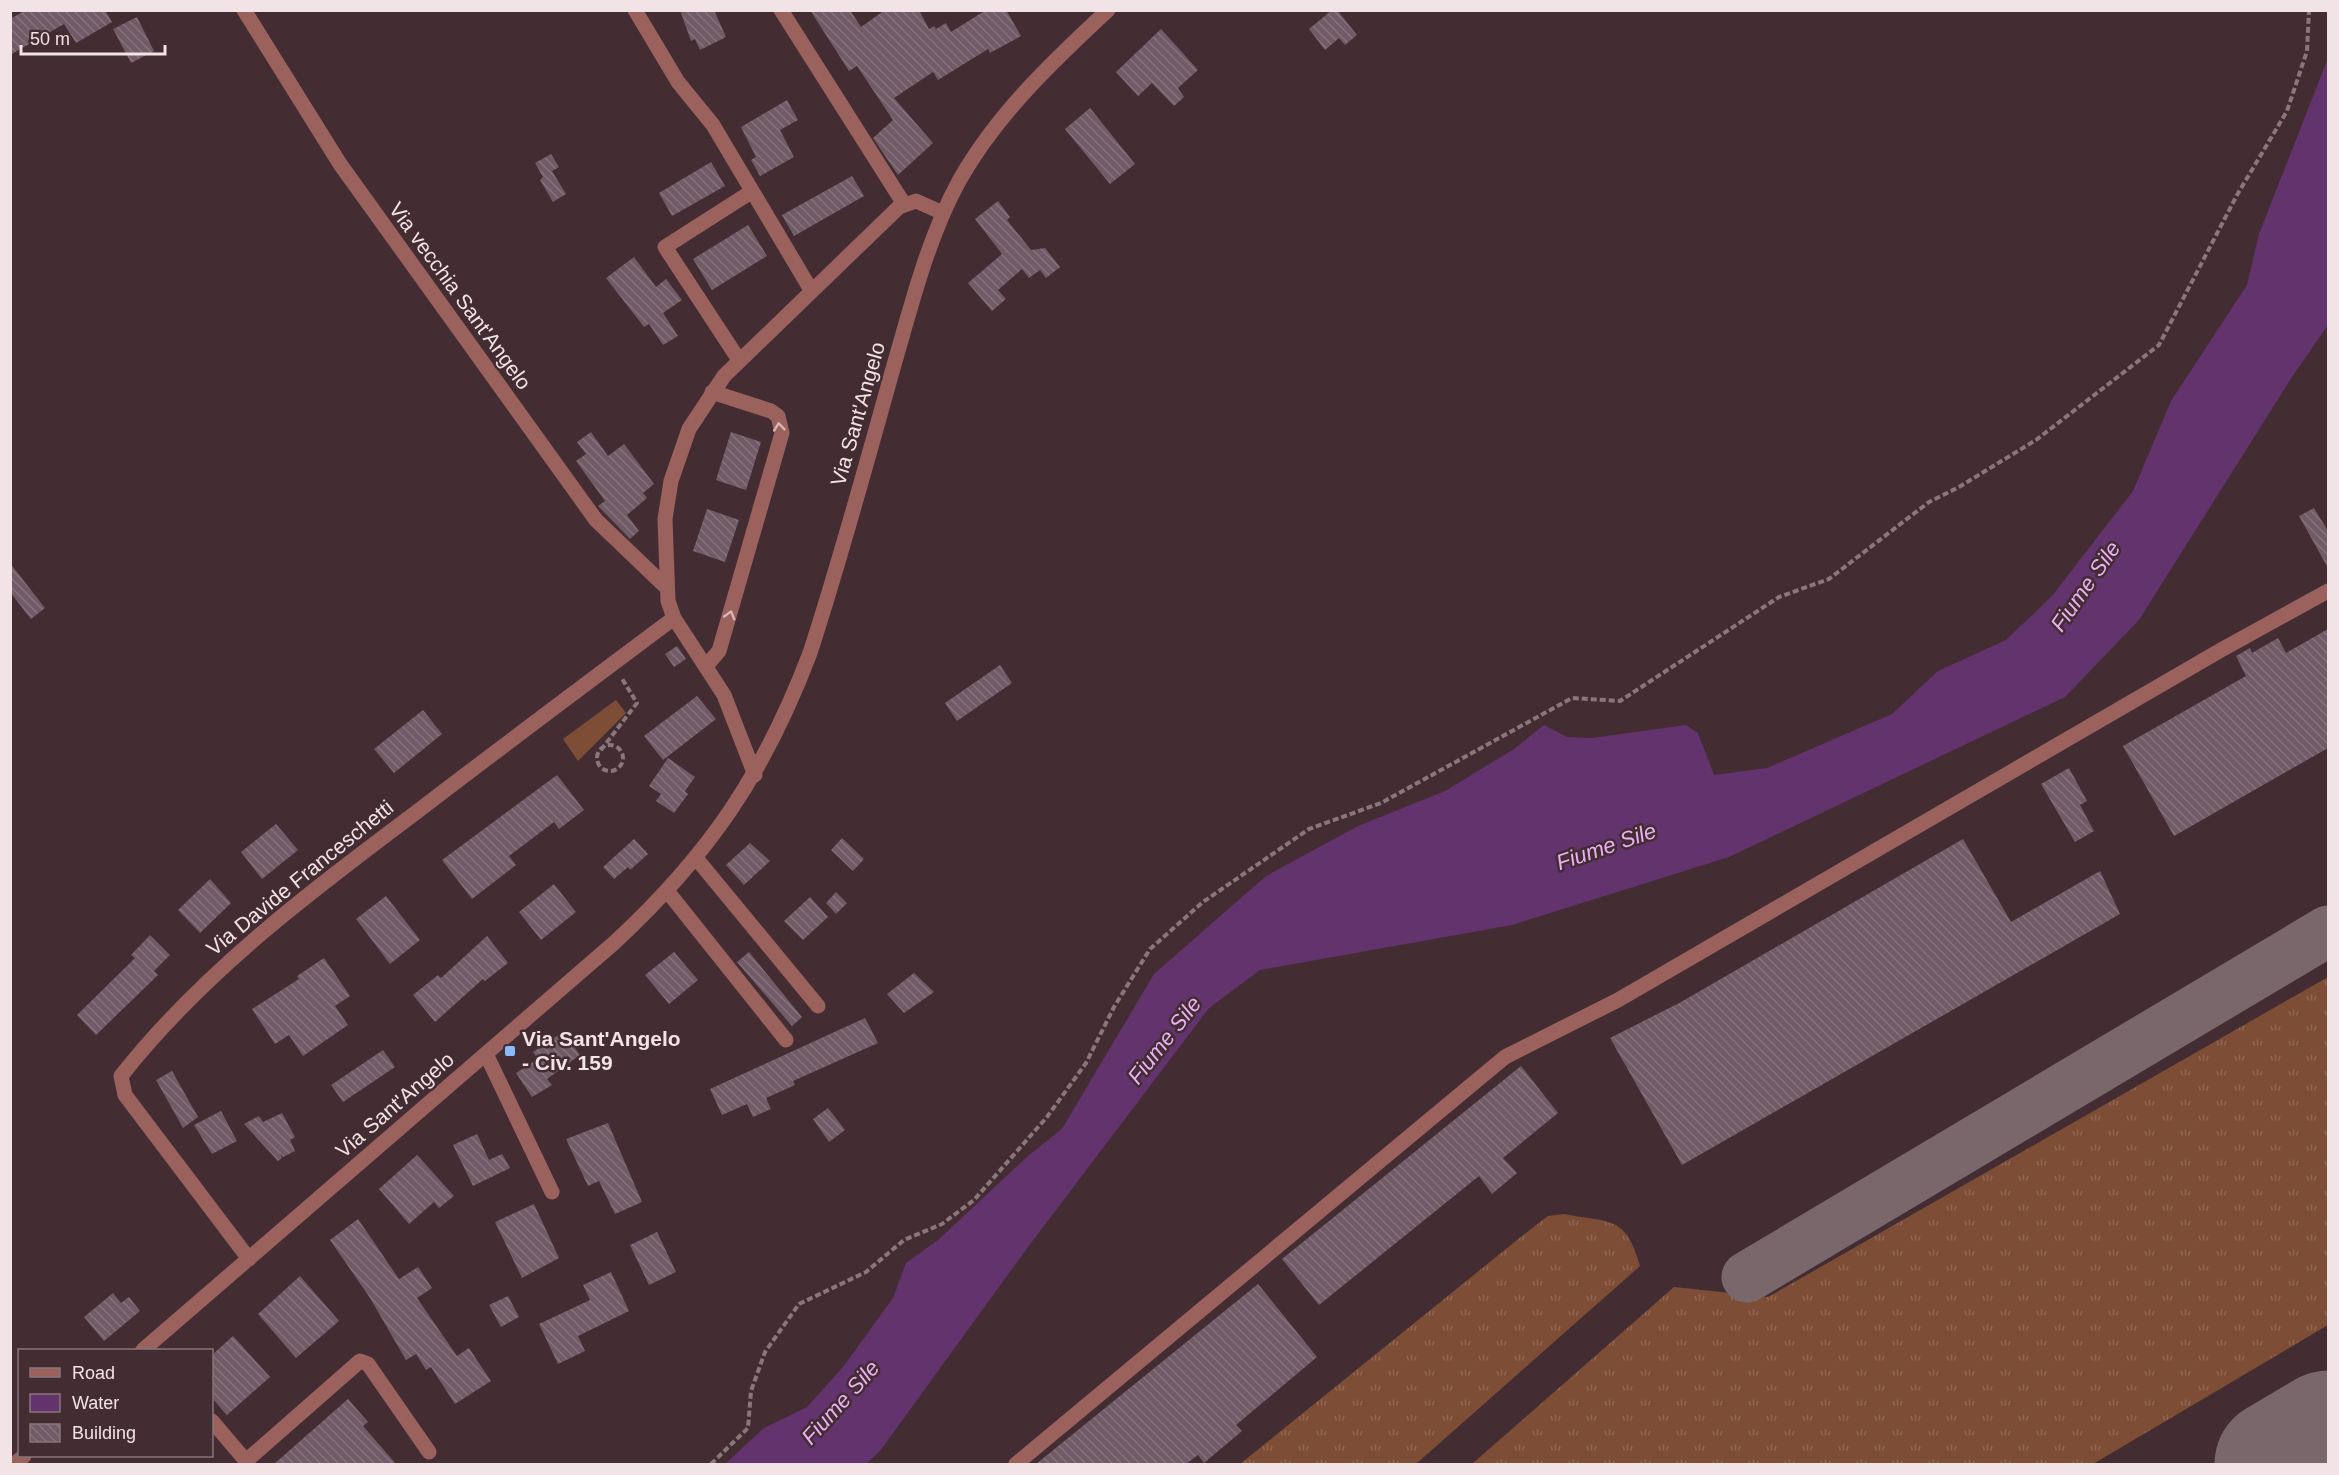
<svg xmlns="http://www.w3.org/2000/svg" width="2339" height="1475" viewBox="0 0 2339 1475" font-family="Arial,sans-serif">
<defs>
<pattern id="grass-tufts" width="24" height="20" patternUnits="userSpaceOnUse" patternTransform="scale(1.5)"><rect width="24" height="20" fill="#7e4d35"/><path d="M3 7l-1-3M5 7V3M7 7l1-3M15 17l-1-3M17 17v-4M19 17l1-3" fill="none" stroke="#916652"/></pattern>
<pattern id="building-back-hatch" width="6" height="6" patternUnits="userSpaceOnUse" patternTransform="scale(1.5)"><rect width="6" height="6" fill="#705b67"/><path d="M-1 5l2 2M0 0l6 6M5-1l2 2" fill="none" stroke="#85727d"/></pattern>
</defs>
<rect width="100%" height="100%" fill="#432d32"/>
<path fill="url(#grass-tufts)" d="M2328,977v348l-235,139h-621l202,-177 94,10z
M1564,1214c46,9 62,1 76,52l-224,198h-176l282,-228 26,-20z"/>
<path fill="#7e4d35" d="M616,700l10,13 -48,48 -15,-22z"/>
<path fill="#63336d" d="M2328,58v267l-36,52 -153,243 -74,77 -336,160 -217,68 -252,45 -51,38 -181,239 -148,204 -14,13h-141l39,-36 43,-21 36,-40 50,-69 13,-35 32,-23 91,-85 33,-26 92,-155 112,-98 92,-50 87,-35 69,-42 30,-24 23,12 25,1 94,-13 12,8 16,42 53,-7 125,-54 46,-43 68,-31 46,-44 81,-105 38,-90 76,-116 12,-51z"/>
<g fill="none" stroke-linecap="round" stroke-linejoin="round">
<path stroke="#7a676c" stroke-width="51" d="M1747,1277l581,-346"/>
<path stroke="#7a676c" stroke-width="129" d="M2279,1464l49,-29"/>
</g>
<path fill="url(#building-back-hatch)" d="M26,10h79l7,12 -36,21 -12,-19 -54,31v-36z
M680,10h34l12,27 -26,13 -5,-11 -4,2z
M810,10h40l11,17 24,-17h34l10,19 5,-3 2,3 10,-6 5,9 35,-22h20l15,26 -31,17 -2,-4 -50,31 -5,-8 -39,26 39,45 -35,32 -25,-37 20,-18 -36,-54 -8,5z
M1332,10h5l20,25 -12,10 -6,-7 -14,12 -16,-21z
M137,17l17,34 -23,12 -18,-34z
M1161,29l37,41 -20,18 6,9 -10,9 -22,-23 -14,13 -22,-24z
M787,100l11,20 -18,10 14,27 -34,19 -9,-16 5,-3 -15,-30z
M1090,108l45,56 -25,20 -45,-55z
M551,154l8,13 -7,4 14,23 -13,8 -13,-22 3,-3 -8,-14z
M711,162l14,24 -53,30 -13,-23z
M852,176l12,20 -70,40 -12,-21z
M998,201l12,16 -3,3 24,30 14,-2 15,19 -14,11 -6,-8 -11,8 -7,-9 -24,21 8,9 -14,12 -24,-28 34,-29 -27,-35z
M748,225l19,31 -55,34 -19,-31z
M634,257l22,30 10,-8 16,21 -19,13 15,23 -15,9 -14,-21 -5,3 -38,-49z
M591,432l17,24 16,-12 30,40 -11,9 4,5 -20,17 12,16 -9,8 -32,-33 7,-5 -29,-40 10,-7 -9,-12z
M731,432l30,10 -15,48 -30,-10z
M2314,508l14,23v37l-29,-52z
M707,509l32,11 -14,42 -32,-11z
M10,563l35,45 -14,11 -21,-27z
M2328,629v119l-154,88 -51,-90 123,-70 -10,-20 14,-8 2,5 26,-15 8,15z
M677,646l9,13 -12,8 -9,-13z
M1000,665l12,18 -55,38 -12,-18z
M697,696l19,23 -53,41 -19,-24z
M423,710l19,24 -48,39 -20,-24z
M668,758l27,19 -10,14 3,3 -14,19 -18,-12 5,-7 -12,-8z
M2069,768l18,33 -7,4 14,26 -19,11 -34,-58z
M557,775l27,35 -25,19 -5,-7 -45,34 7,9 -44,34 -30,-39z
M276,824l22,26 -36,29 -21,-27z
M842,838l22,21 -11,12 -22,-21z
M634,839l14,15 -18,16 -2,-3 -14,12 -11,-12z
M1963,839l48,83 89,-51 20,43 -438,251 -72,-127 71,-36z
M750,843l20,18 -26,24 -18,-20z
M210,879l21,24 -31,30 -22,-23z
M554,884l22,28 -35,28 -22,-28z
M836,892l11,11 -11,11 -10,-11z
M386,896l34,44 -30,24 -34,-45z
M810,897l18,20 -25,23 -19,-19z
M150,935l20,20 -16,16 4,4 -62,60 -19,-20 58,-57 -4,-3z
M487,936l21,27 -23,18 -2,-2 -48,43 -22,-27 25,-20 3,3z
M674,952l24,28 -29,24 -24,-29z
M749,952l53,65 -10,9 -55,-64z
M324,958l26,38 -15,10 13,19 -45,31 -14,-21 -14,9 -23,-35 47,-30 -2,-3z
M914,973l20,19 -30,21 -17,-19z
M865,1018l13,25 -85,38 2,4 -29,13 5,11 -18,8 -6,-13 -25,11 -12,-26z
M563,1032l17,23 -33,24 5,6 -20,12 -16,-24 22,-14 -5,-7z
M383,1050l12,17 -52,35 -12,-17z
M1521,1066l37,47 -55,45 14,15 -25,21 -13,-18 -160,129 -37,-46z
M172,1071l26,46 -15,11 -27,-48z
M828,1108l17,22 -16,12 -16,-23z
M221,1111l16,30 -25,13 -18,-29z
M282,1113l13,24 -5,3 5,11 -12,6 -3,-4 2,5 -4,3 -34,-37 15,-8 4,6z
M608,1123l34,79 -27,12 -16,-33 -11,5 -22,-47z
M477,1134l12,26 13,-6 8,14 -37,18 -20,-41z
M417,1155l37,41 -15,12 -5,-6 -25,22 -30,-35z
M534,1204l25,54 -37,20 -27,-56z
M358,1219l41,60 19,-12 14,21 -15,10 40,58 12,-8 22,33 -36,23 -24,-37 -5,3 -10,-16 -10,6 -36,-62 -40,-58z
M657,1232l19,40 -27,13 -19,-40z
M611,1272l18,39 -51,25 7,15 -27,13 -19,-40 51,-24 -7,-15z
M300,1276l39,45 -43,37 -38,-44z
M1258,1284l59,73 -81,68 6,6 -38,32 -6,-8 -12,9h-150z
M113,1293l8,10 8,-6 11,14 -36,30 -20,-24z
M508,1296l11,21 -18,10 -12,-22z
M233,1336l37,41 -43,38 -15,-17v-43z
M348,1399l20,23 -5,4 33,38h-122z"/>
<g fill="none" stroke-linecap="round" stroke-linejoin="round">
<path stroke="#89777b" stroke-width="4" stroke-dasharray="6 3" stroke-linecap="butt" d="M597 758a13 13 0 1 1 26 0a13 13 0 1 1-26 0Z
M601,750l36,-47 -16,-26
M711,1464l37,-36 3,-37 14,-39 34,-48 67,-32 38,-32 38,-16 32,-24 73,-83 39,-54 28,-56 36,-58 53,-47 106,-73 72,-26 191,-105 48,3 159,-104 50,-18 100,-77 30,-15 77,-47 123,-95 78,-150 50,-84 20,-60 2,-41"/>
<path stroke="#9b615c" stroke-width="15" d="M244,10l96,154 256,356 70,67
M635,10l43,72 35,43 98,165
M781,10l123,194
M739,360l-74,-113 86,-55
M706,666l13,-15 63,-218 -4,-17 -7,-5 -59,-19
M755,775l-31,-80 -50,-77 -6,-17 -3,-82 6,-38 18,-52 35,-53 175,-169 17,-6 27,12
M696,858l122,148
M668,892l118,148
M486,1054l66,138
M249,1259l-124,-164 -4,-19c82,-104 188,-183 293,-262 86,-66 173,-131 260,-196
M143,1350l471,-407c95,-88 150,-169 196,-290 31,-95 57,-192 84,-288 18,-62 34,-127 65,-184 38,-67 93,-119 149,-171
M212,1421l34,40 114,-100 8,3 61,88
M14,1464l10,-8
M1016,1464l489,-407 113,-57 603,-350 107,-59"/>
</g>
<defs><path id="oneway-chevron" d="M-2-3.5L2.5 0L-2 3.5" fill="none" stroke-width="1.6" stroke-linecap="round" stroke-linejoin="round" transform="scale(1.5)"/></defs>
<g stroke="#d3b6b6">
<use href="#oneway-chevron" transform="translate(779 427) rotate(-96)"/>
<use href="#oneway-chevron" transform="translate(730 615) rotate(-74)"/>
</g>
<rect fill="#89bafc" stroke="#432d32" stroke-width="2" x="504" y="1045" width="12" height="12" rx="3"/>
<g text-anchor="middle" stroke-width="5" stroke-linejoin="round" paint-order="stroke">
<g font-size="21" fill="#f1e3e6" stroke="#432d32">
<text transform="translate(460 296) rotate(54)" y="7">Via vecchia Sant'Angelo</text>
<text transform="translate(858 414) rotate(-74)" y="7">Via Sant'Angelo</text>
<text transform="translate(300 878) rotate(-39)" y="7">Via Davide Franceschetti</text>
<text transform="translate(395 1105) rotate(-41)" y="7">Via Sant'Angelo</text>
</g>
<g font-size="21" font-weight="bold" fill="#f1e3e6" stroke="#432d32" text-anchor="start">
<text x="522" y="1046">Via Sant'Angelo<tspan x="522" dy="24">- Civ. 159</tspan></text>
</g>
<g font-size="22" font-style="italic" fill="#e9b0f4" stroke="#432d32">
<text transform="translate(2085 586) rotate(-55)" y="8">Fiume Sile</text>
<text transform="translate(1606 846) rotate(-19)" y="8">Fiume Sile</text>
<text transform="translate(1164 1040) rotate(-52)" y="8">Fiume Sile</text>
<text transform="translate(840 1402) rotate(-48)" y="8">Fiume Sile</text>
</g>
</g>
<rect width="2339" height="1475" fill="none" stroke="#f1e3e6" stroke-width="24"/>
<rect x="18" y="1349" width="195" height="108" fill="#432d32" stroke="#89767a" stroke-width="1.5"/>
<rect x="30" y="1368" width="30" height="9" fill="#9b615c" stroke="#89767a" stroke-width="1.5"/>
<text x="72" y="1379" font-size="18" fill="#f1e3e6">Road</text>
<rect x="30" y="1394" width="30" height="18" fill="#63336d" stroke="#89767a" stroke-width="1.5"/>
<text x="72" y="1409" font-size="18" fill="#f1e3e6">Water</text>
<rect x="30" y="1424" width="30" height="18" fill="url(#building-back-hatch)" stroke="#89767a" stroke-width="1.5"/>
<text x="72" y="1439" font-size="18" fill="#f1e3e6">Building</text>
<path d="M21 45v9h144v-9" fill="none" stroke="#f1e3e6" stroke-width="3"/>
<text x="30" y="45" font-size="18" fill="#f1e3e6" stroke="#432d32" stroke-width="4.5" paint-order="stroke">50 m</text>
</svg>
